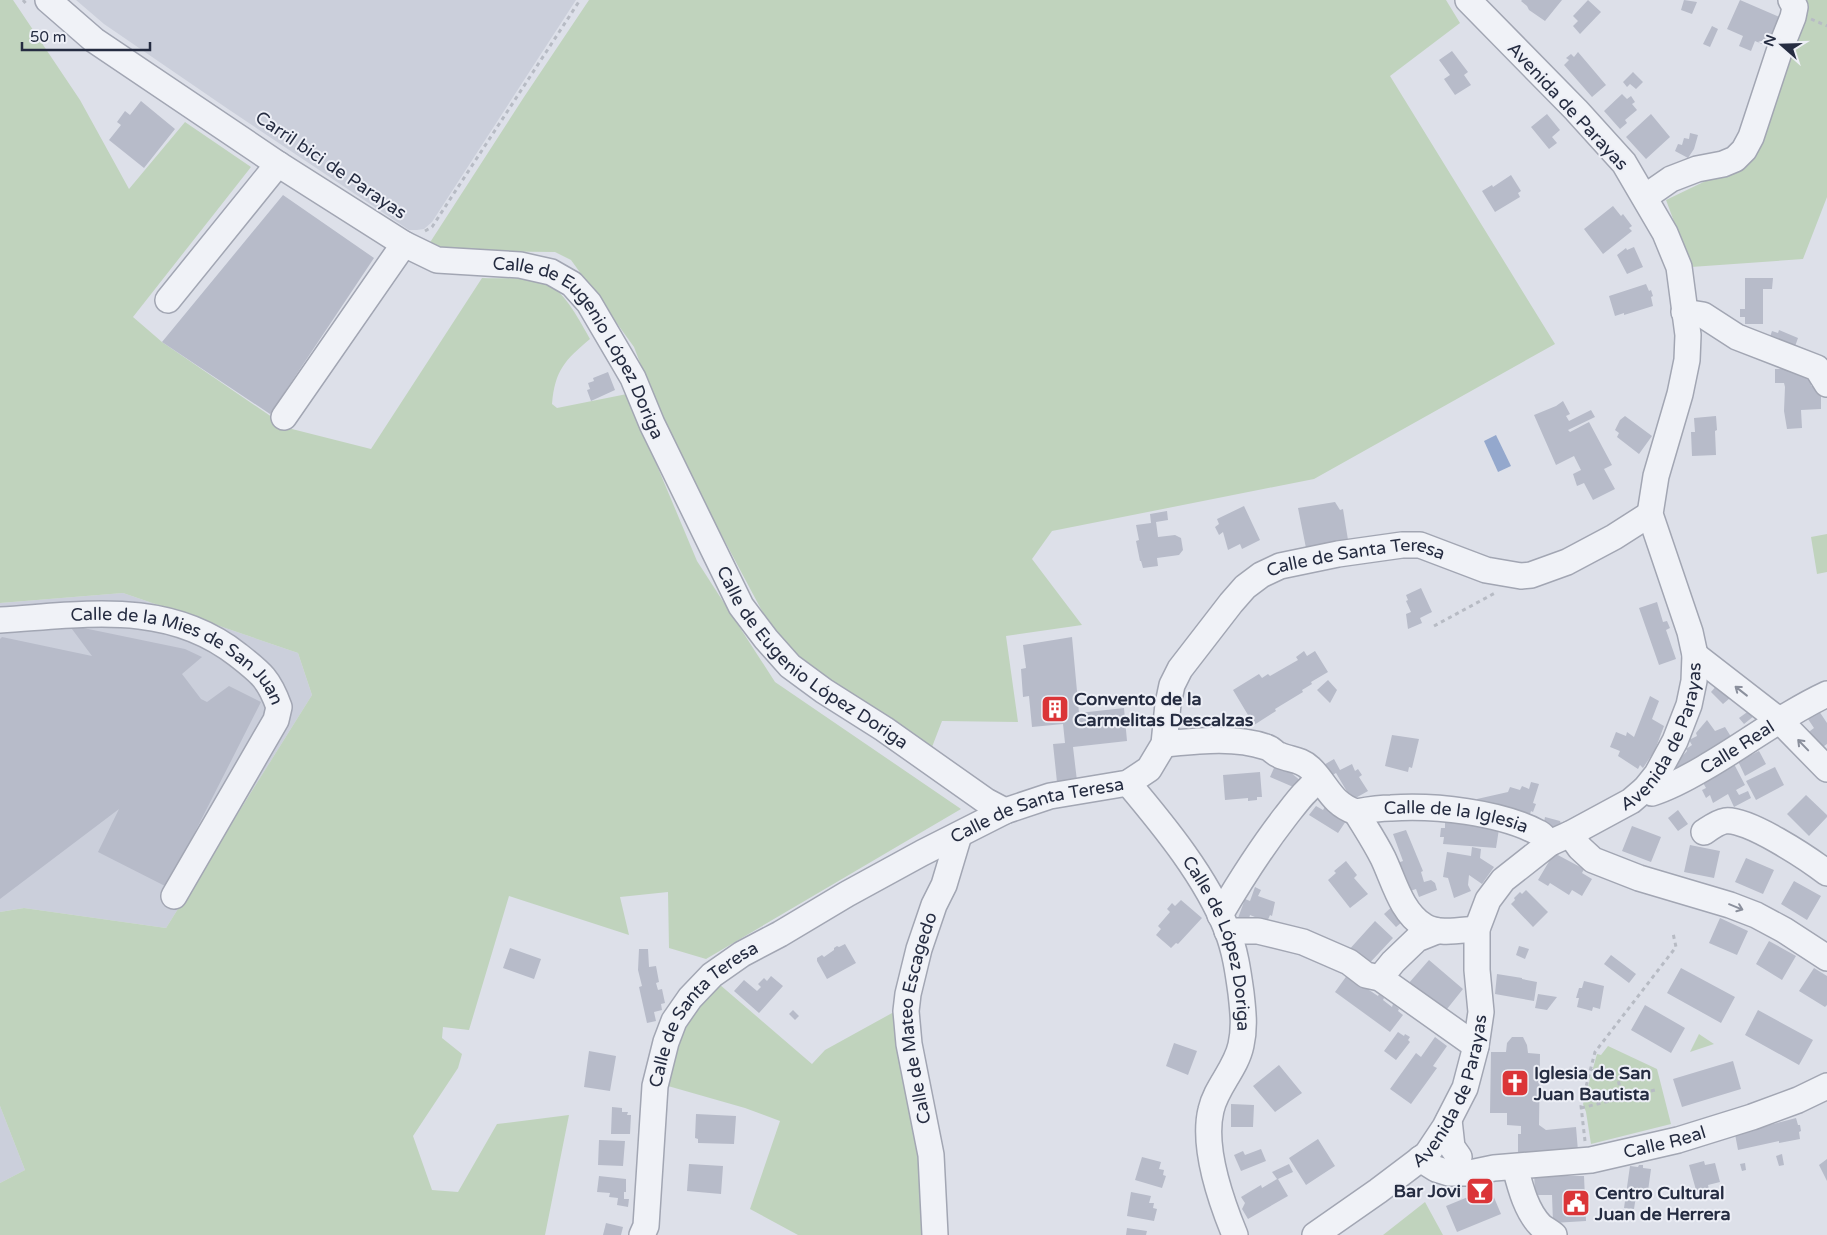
<svg xmlns="http://www.w3.org/2000/svg" width="1827" height="1235" viewBox="0 0 1827 1235" font-family="'Varela Round',sans-serif">
<rect width="100%" height="100%" fill="#dde0e9"/>
<path fill="#cbcfdb" d="M76,0h500l-144,222 -8,7 -7,1h-8l-181,-121 -124,-85z
M123,593l175,60 14,42 -146,233 -142,-20 -24,4v-309z
M0,1106l25,64 -25,13z"/>
<path fill="#c0d3bd" d="M0,0h13l67,100 49,89 56,-67 66,45 -118,150 29,25 126,86 83,21 111,-171c19,1 49,-2 66,6 17,8 33,39 42,55 -25,21 -35,31 -38,65l5,4 70,-14 70,167 78,121 186,127 -255,150 -37,-11 -1,-56 -48,5 9,38 -120,-39 -40,134 -26,-3 -1,11 20,16 -4,14 -45,68 19,54 26,2 39,-68 72,-9 -24,120h-545v-52l25,-13 -25,-64v-194l24,-4 142,20 146,-233 -14,-42 -175,-60 -123,10z
M589,0h857l14,23 -70,53 165,268 -241,135 -262,52 -20,28 50,66 -76,11 12,86 -76,-1 -10,26 -135,-87 -27,-34 -105,-197 -31,-82 -63,-87 -16,-8 -103,-1 -23,-7 95,-147z
M1801,0h26v197l-24,62 -112,8 -25,-67 77,-37z
M1827,534v38l-10,2 -6,-37z
M719,984l93,80 13,-14 78,-43 14,109 11,119h-130l-48,-26 30,-88 -35,-13 -77,-22 6,-44 24,-41z
M1699,1034l15,10 -24,8z
M1608,1046l49,23 14,55 -80,20 -5,-32 -3,-8 14,-50 4,1z
M1425,1202l18,33h-60z"/>
<path fill="#94a8cd" d="M1496,435l15,31 -13,6 -14,-31z"/>
<path fill="#b7bbc9" d="M1522,0h40l-17,21 -16,-11 -2,-4 -6,-5z
M1588,0l13,12 -21,22 -7,-8 5,-5 -5,-5z
M1684,0l13,2 -5,12 -11,-4z
M1740,0l44,19 -13,29 -16,-7 -4,10 -12,-5 4,-10 -16,-7z
M1712,26l6,3 -8,18 -7,-3z
M1452,51l16,21 -4,3 7,10 -16,10 -11,-16 6,-4 -11,-15z
M1578,52l28,33 -14,12 -28,-32 5,-5 -3,-2 5,-4 3,3z
M1633,72l10,10 -7,7 -6,-5 -3,3 -4,-5z
M1622,94l5,5 4,-3 4,6 -3,2 5,6 -12,10 2,3 -7,6 -16,-18z
M141,101l34,28 -31,39 -35,-28 12,-15 -4,-3 8,-11 5,4z
M1547,114l13,16 -8,7 5,6 -8,6 -18,-22z
M1651,114l19,23 -24,22 -20,-22z
M1690,133l8,2 -4,14 -6,9 -13,-7 3,-7 4,1 2,-7 5,1z
M1511,175l10,16 -3,2 2,4 -25,15 -13,-21 10,-6 1,2z
M283,195l91,63 -104,156 -108,-72z
M1613,206l8,10 2,-2 9,12 -3,2 3,3 -29,23 -19,-25z
M1634,247l9,20 -16,7 -10,-19 9,-7 1,2z
M1745,278h28l-1,11h-9v35h-18v-7h-5v-8h5z
M1646,284l3,7 2,-1 2,6 -2,1 2,9 -29,9v-2l-9,3 -6,-20z
M1779,330l19,8 -5,14 -25,-9 4,-12 6,2z
M1784,366l27,5v15l10,1v22l-20,1 1,18 -15,1 -3,-18 1,-24 -1,-4h-9v-14h9z
M608,372l7,18 -24,11 -4,-11 3,-1 -2,-6 6,-2 -1,-3z
M1563,401l7,13 -4,2 3,5 22,-11 4,7 -27,13 2,2 19,-10 23,43 -8,4 11,20 -22,11 -9,-17 -7,3 -4,-12 8,-4 -7,-14 -18,9 -22,-50 22,-9z
M1625,416l27,20 -13,18 -22,-17 2,-4 -4,-3 5,-10z
M1716,416l1,14 -2,1 1,24 -24,1 -1,-24h4l-1,-14z
M1335,502l5,8 3,-1 5,31 -42,8 -8,-40z
M1244,506l16,34 -18,9 -2,-5 -12,6 -5,-18 -4,3 -4,-8 4,-3 -2,-5z
M1167,511l1,9 -12,2 2,15 17,-2 6,3 2,12 -4,5 -22,3 1,8 -15,2 -2,-7h-1l-4,-20 3,-1 -3,-15 15,-2 -1,-9z
M1421,588l11,24 -12,6 2,5 -14,6 -2,-15 5,-2 -5,-11 2,-1 -2,-5z
M1657,602l6,20 4,-1 3,7 -4,2 10,29 -17,6 -20,-57z
M69,625l116,24 17,8 -20,17 19,25 6,3 22,-16 32,16 -94,185 -69,-35 21,-43 -119,90v-260l2,-2 90,19z
M1072,637l7,76 45,-5 3,33 -54,6 4,34 -20,1 -4,-38 12,-1 -2,-19 -31,3 -3,-31 -6,1 -2,-28 5,-1 -3,-23z
M1304,651l3,5 8,-5 13,21 -17,10 1,2 -10,6 1,2 -28,17 1,2 -22,14 -21,-35 26,-16 3,4 6,-4 2,2 28,-16 -2,-3z
M1328,680l9,10 -7,13 -13,-13z
M1718,684l12,14 -7,6 -12,-12z
M1650,696l9,5 -7,18 12,7 -9,24 -12,18 -3,-3 -2,4 -20,-13 2,-5 -10,-4 6,-15 10,4 1,-4 7,5z
M1750,710l4,6 -10,8 -5,-6z
M1819,711l8,12v21l-10,7 -11,-17 8,-6 -6,-9z
M1707,720l8,11 10,-4 8,13 -55,34 -5,-8 14,-15 -1,-2 6,-4 -3,-5 8,-4 -1,-3z
M1392,735l27,4 -7,29 -3,-1 -1,5 -23,-6z
M1759,751l7,13 -21,12 -8,-17 10,-6 2,3z
M1334,759l6,11 12,-6 3,7 3,-2 4,6 -3,2 9,14 -16,9 -16,-27 -7,4 -7,-11z
M1277,761l25,21 -4,7 -28,-12z
M1734,764l11,21 -9,5 3,5 9,-4 3,7 -17,9 -6,-13 -15,9 -3,-8 -4,3 -4,-8 4,-2 -4,-7z
M1775,767l9,18 -28,15 -10,-19z
M1260,772l2,25h-5v3l-9,1v-3l-23,2 -2,-25z
M1531,782l8,2 -6,19 3,1 -3,8 -2,-1 -3,9 -51,-13v-8l31,-7 2,-5 10,3 2,-4 7,3z
M1806,795l21,20v2l-18,19 -22,-22z
M1328,802l22,13 -12,18 -29,-18 7,-9 7,4z
M1678,810l10,14 -10,7 -10,-13z
M1545,817l15,4 2,5 -8,4 -11,-3z
M1445,821l54,8 -3,19 -53,-4 1,-7h-4l1,-9h4z
M1632,826l29,11 -10,25 -29,-11z
M1406,830l17,41 -2,1 3,10 7,-2 4,3 2,7 -18,7 -3,-8 -12,4 -10,-29 9,-3 -10,-27z
M1690,845l30,6 -6,27 -30,-6z
M1472,847l9,2 -1,9 14,9 -12,17 -13,-9 -1,10 3,6 -17,7 -6,-20 -5,-1 4,-25 24,4z
M1554,853l30,16 -2,4 10,6 -10,17 -10,-6 -3,5 -19,-12 -2,3 -10,-6z
M1746,858l28,12 -11,24 -28,-12z
M1346,861l11,14 -3,3 14,16 -18,14 -22,-28 8,-7 -2,-2z
M1794,881l27,15 -14,24 -26,-16z
M1255,887l6,3 -3,6 17,6 -3,14 -2,-1 -3,7 -17,-7 -2,7 -10,-4 7,-19 5,2z
M1526,890l22,22 -15,15 -22,-23 4,-4 -1,-2 6,-6 2,2z
M1181,900l21,18 -24,26 -2,-1 -5,5 -15,-13 5,-6 -3,-3 12,-14 -3,-3 5,-6 3,3z
M1395,904l12,14 -11,9 -12,-13z
M1720,918l28,13 -11,24 -28,-12z
M1375,921l18,17 -28,30 -18,-16z
M1769,941l27,15 -14,24 -26,-16z
M845,944l11,19 -29,16 -10,-18v-3l5,-3 2,2 10,-7v-2l3,-2 2,1z
M1519,946l10,3 -4,10 -9,-4z
M510,948l31,11 -7,20 -31,-11z
M639,949h9l1,18 7,-1 3,16 -3,1 2,7 4,-1 3,14 -4,1 1,6 -8,2 2,9 -9,2 -8,-36 3,-1 -4,-16z
M1611,955l25,19 -7,9 -25,-19z
M1429,960l34,29 -20,25 -35,-30z
M1681,968l54,29 -14,26 -54,-30z
M1814,968l13,8v29l-2,2 -26,-16z
M1348,974l22,14 -1,2 9,6 1,-2 5,4 -1,2 9,7 1,-3 6,5 -1,2 5,4 -13,17 -55,-40z
M1497,974l25,4v1l15,3 -3,19 -39,-7z
M771,976l12,10 -24,27 -25,-22 10,-11 13,11 4,-4 -3,-3 6,-6 3,3z
M1584,981l20,5 -4,23 -7,-2 -1,4 -15,-4 2,-9h-3l3,-10h3z
M1538,994l19,3 -10,13 -12,-2z
M1645,1005l40,23 -14,25 -40,-23z
M793,1010l6,6 -4,4 -6,-6z
M1758,1010l55,30 -14,25 -54,-30z
M1398,1032l6,4 1,-2 5,3 -2,3 2,2 -14,18 -12,-9z
M1435,1037l12,9 -14,20 4,2 -26,36 -21,-15 26,-36 5,4z
M1512,1037h11l4,8 1,8 12,1 -1,71 7,5 30,-3 2,24 -60,5v-22h3v-8l-14,-1v-12h-17l1,-61h15l1,-9z
M1174,1043l23,8 -9,24 -22,-9z
M589,1051l27,5 -6,35 -26,-4z
M1733,1061l8,28 -59,18 -9,-28z
M1279,1065l23,28 -27,19 -22,-26z
M1231,1104l23,1 -1,22h-22z
M612,1107l10,1v4h6l-1,3h4l-1,19h-19z
M696,1114l40,2 -2,28 -36,-1v-4l-3,-1z
M1796,1118l2,7h2l1,6 -2,1 1,7 -21,4v-2l-41,9 -3,-16z
M1318,1139l17,27 -29,19 -17,-27z
M599,1140l26,1 -2,25 -25,-1z
M1261,1149l5,12 -25,10 -7,-16 9,-4 2,4z
M1782,1154l2,11 -5,1 -3,-10z
M1142,1157l19,5 -2,7 5,1 -1,5 3,1 -4,12 -27,-8z
M1827,1159v22l-8,-16z
M1704,1161l1,4 10,-2 5,19 -12,3 2,9 -12,3 -9,-32z
M1745,1163l1,7 -4,1 -2,-7z
M689,1164l34,2 -2,28 -34,-3z
M1289,1164l4,8 -15,7 10,17 -40,23 -6,-10 3,-6 -4,-6 20,-12 1,3 15,-9 -5,-7z
M1639,1165h4v3l8,1 -3,22 -11,-1 -3,19 -10,-1 6,-42 8,1z
M1568,1170v6h16l2,45 -33,2 -1,-28h-17l-1,-23z
M599,1176l27,3v13h-2v7h5l-1,8 -11,-2 1,-7 -9,-1 1,-4 -13,-1z
M1490,1188l11,26 -44,18 -11,-26z
M1131,1192l20,4 -2,7h5l-1,5 4,1 -3,12 -27,-5z
M606,1223l17,4 -2,8h-18z
M1127,1228l20,3 -1,4h-20z"/>
<g fill="none" stroke-linecap="round" stroke-linejoin="round">
<defs>
<g id="minor">
<path id="s1" d="M48,0l46,40 184,124 126,80 33,16 83,5 31,7 21,12 17,19 44,75 19,46 89,182 25,33 24,27 34,25 60,38 102,72 19,10"/>
<path d="M1645,197l26,-18 26,-10 26,-5 12,-5 9,-9 7,-13 28,-85 14,-35 2,-10 -4,-7"/>
<path d="M168,300l110,-136"/>
<path d="M1684,312l19,3 34,22 80,31 10,16"/>
<path d="M284,417l120,-173"/>
<path id="s2" d="M0,620c83,-5 167,-21 238,35 23,18 31,24 41,52l-3,13 -102,176"/>
<path d="M1695,655l85,66 47,48"/>
<path id="s3" d="M1164,744c32,-3 70,-8 102,3 5,1 8,6 13,8 11,5 22,4 31,13 17,16 21,36 46,44 11,-2 23,-4 35,-4 43,-3 109,4 148,25 4,2 7,7 11,10"/>
<path id="s4" d="M1128,783c37,44 78,94 99,147 8,20 11,41 14,63 2,18 4,34 0,52 -5,24 -25,42 -30,65 -9,37 10,91 24,125"/>
<path id="s5" d="M1645,789l7,4c19,-6 35,-15 52,-25 42,-24 80,-54 123,-74"/>
<path d="M1356,812c9,15 19,30 27,46 11,23 18,54 41,68 14,9 37,4 53,3"/>
<path d="M1704,832c6,-4 14,-10 21,-11 21,-4 84,38 102,52"/>
<path d="M1570,834l10,14 13,12 46,18 91,27 26,10 28,15 43,28"/>
<path d="M1220,915c20,-34 41,-67 65,-98 11,-14 20,-27 34,-37"/>
<path d="M1227,931h31l45,11 46,20 17,13 14,3 96,68"/>
<path d="M1380,978l13,-16 24,-23 20,-8"/>
<path d="M1449,1120l3,27 7,10"/>
<path id="s6" d="M1420,1159l16,10 13,4h21l24,-5 97,-8 87,-20 74,-23 46,-17 29,-14"/>
<path d="M1515,1167c5,19 11,44 26,59 4,3 9,6 13,9"/>
<path id="s7" d="M642,1235l4,-9 9,-140 11,-44 8,-21 16,-23 22,-23 30,-21 38,-20 67,-40 75,-41 83,-42 45,-15 78,-13 21,-14 15,-25 4,-40 4,-19 8,-16 51,-66 14,-16 16,-12 19,-9 58,-12 64,-9h18l66,25 35,6 10,-1 36,-13 47,-25 36,-23"/>
<path id="s8" d="M935,1235l-4,-80 -22,-111 -3,-33 2,-17 11,-45 15,-44 10,-20 15,-50"/>
<path id="s9" d="M1315,1235l63,-44 49,-37 18,-27 20,-39 11,-42 5,-34 -4,-42v-41l11,-29 15,-20 47,-37 20,-9 61,-33 14,-12 12,-15 18,-33 14,-36 5,-24 1,-26 -5,-23 -40,-118 6,-38 24,-82 7,-34 1,-25 -9,-68 -14,-34 -41,-70 -48,-53 -108,-110"/>
</g>
</defs>
<use href="#minor" stroke="#a2a6b3" stroke-width="28"/>
<path stroke="#b7bbc4" stroke-width="3" stroke-dasharray="4 4" stroke-linecap="butt" d="M23,0l5,6
M1811,19l16,7
M425,231l7,-4 148,-227
M1434,626l61,-33
M1590,1069l28,10 4,19
M1581,1108l74,-18
M1585,1141l-4,-35 14,-54 81,-105 -3,-14"/>
<use href="#minor" stroke="#f0f2f7" stroke-width="25"/>
</g>
<defs><path id="oneway-shaft" d="M-6 0H5M1.5-3L5.5 0L1.5 3" fill="none" stroke-width="1.6" stroke-linecap="round" stroke-linejoin="round" transform="scale(1.25)"/></defs>
<g stroke="#8a8f9c">
<use href="#oneway-shaft" transform="translate(1741 691) rotate(-142)"/>
<use href="#oneway-shaft" transform="translate(1803 745) rotate(-134)"/>
<use href="#oneway-shaft" transform="translate(1736 907) rotate(22)"/>
</g>
<defs>
<symbol id="building-square" viewBox="-11 -11 22 22"><rect x="-9" y="-9" width="18" height="18" rx="4" fill="#db3538" stroke="#edeff6"/><path d="M-4-6H4V6H1V3H-1V6H-4ZM-2.5-4.3h1.7v1.8h-1.7ZM.8-4.3h1.7v1.8H.8ZM-2.5-1h1.7V.8h-1.7ZM.8-1h1.7V.8H.8Z" fill="#fff"/></symbol>
<symbol id="church-square" viewBox="-11 -11 22 22"><rect x="-9" y="-9" width="18" height="18" rx="4" fill="#db3538" stroke="#edeff6"/><path d="M-1.2-6h2.4v3.5h3.3v2.4h-3.3V6h-2.4V-.1h-3.3v-2.4h3.3Z" fill="#fff"/></symbol>
<symbol id="bar-square" viewBox="-11 -11 22 22"><rect x="-9" y="-9" width="18" height="18" rx="4" fill="#db3538" stroke="#edeff6"/><path d="M-6-5H6L.8 .8V4.5H3.5V6h-7V4.5H-.8V.8Z" fill="#fff"/></symbol>
<symbol id="civic-square" viewBox="-11 -11 22 22"><rect x="-9" y="-9" width="18" height="18" rx="4" fill="#db3538" stroke="#edeff6"/><path d="M-.6-6.5H3V-4.5H.6V-3L4-1V1h2V6H-6V1h2V-1L-.6-3ZM-1.2 2.5V6h2.4V2.5Z" fill="#fff"/></symbol>
</defs>
<g fill-rule="evenodd">
<use href="#building-square" x="1039" y="693" width="32" height="32"/>
<use href="#church-square" x="1499" y="1067" width="32" height="32"/>
<use href="#bar-square" x="1464" y="1175" width="32" height="32"/>
<use href="#civic-square" x="1560" y="1187" width="32" height="32"/>
</g>
<g text-anchor="middle" stroke-width="4" stroke-linejoin="round" paint-order="stroke">
<g font-size="18" fill="#252c41" stroke="#edeff6">
<text transform="translate(1568 106) rotate(47)" y="6">Avenida de Parayas</text>
<text transform="translate(331 165) rotate(34)" y="6">Carril bici de Parayas</text>
<text dy="6" stroke="none"><textPath href="#s1" startOffset="655">Calle de Eugenio López Doriga</textPath></text>
<text dy="6" stroke="none"><textPath href="#s7" startOffset="1095">Calle de Santa Teresa</textPath></text>
<text dy="6" stroke="none"><textPath href="#s1" startOffset="1060">Calle de Eugenio López Doriga</textPath></text>
<text dy="6" stroke="none"><textPath href="#s2" startOffset="191">Calle de la Mies de San Juan</textPath></text>
<text dy="6" stroke="none"><textPath href="#s9" startOffset="656">Avenida de Parayas</textPath></text>
<text dy="6" stroke="none"><textPath href="#s5" startOffset="105">Calle Real</textPath></text>
<text dy="6" stroke="none"><textPath href="#s7" startOffset="645">Calle de Santa Teresa</textPath></text>
<text dy="6" stroke="none"><textPath href="#s3" startOffset="318">Calle de la Iglesia</textPath></text>
<text dy="6" stroke="none"><textPath href="#s4" startOffset="188">Calle de López Doriga</textPath></text>
<text dy="6" stroke="none"><textPath href="#s8" startOffset="220">Calle de Mateo Escagedo</textPath></text>
<text dy="6" stroke="none"><textPath href="#s7" startOffset="240">Calle de Santa Teresa</textPath></text>
<text dy="6" stroke="none"><textPath href="#s9" startOffset="206">Avenida de Parayas</textPath></text>
<text dy="6" stroke="none"><textPath href="#s6" startOffset="251">Calle Real</textPath></text>
</g>
<g font-size="18" font-weight="bold" fill="#252c41" stroke="#edeff6" text-anchor="start">
<text x="1074" y="705">Convento de la<tspan x="1074" dy="21">Carmelitas Descalzas</tspan></text>
<text x="1534" y="1079">Iglesia de San<tspan x="1534" dy="21">Juan Bautista</tspan></text>
<text x="1461" y="1197" text-anchor="end">Bar Jovi</text>
<text x="1595" y="1199">Centro Cultural<tspan x="1595" dy="21">Juan de Herrera</tspan></text>
</g>
</g>
<g transform="translate(1782 45) rotate(290)" stroke="#edeff6" stroke-width="4" paint-order="stroke">
<path d="M0-4L9 19L0 12L-9 19Z" fill="#252c41"/>
<text y="-8" font-size="14" font-weight="bold" text-anchor="middle" fill="#252c41">N</text>
</g>
<path d="M22 42v8h128v-8" fill="none" stroke="#252c41" stroke-width="2.5"/>
<text x="30" y="42" font-size="15" fill="#252c41" stroke="#edeff6" stroke-width="4" paint-order="stroke">50 m</text>
</svg>
